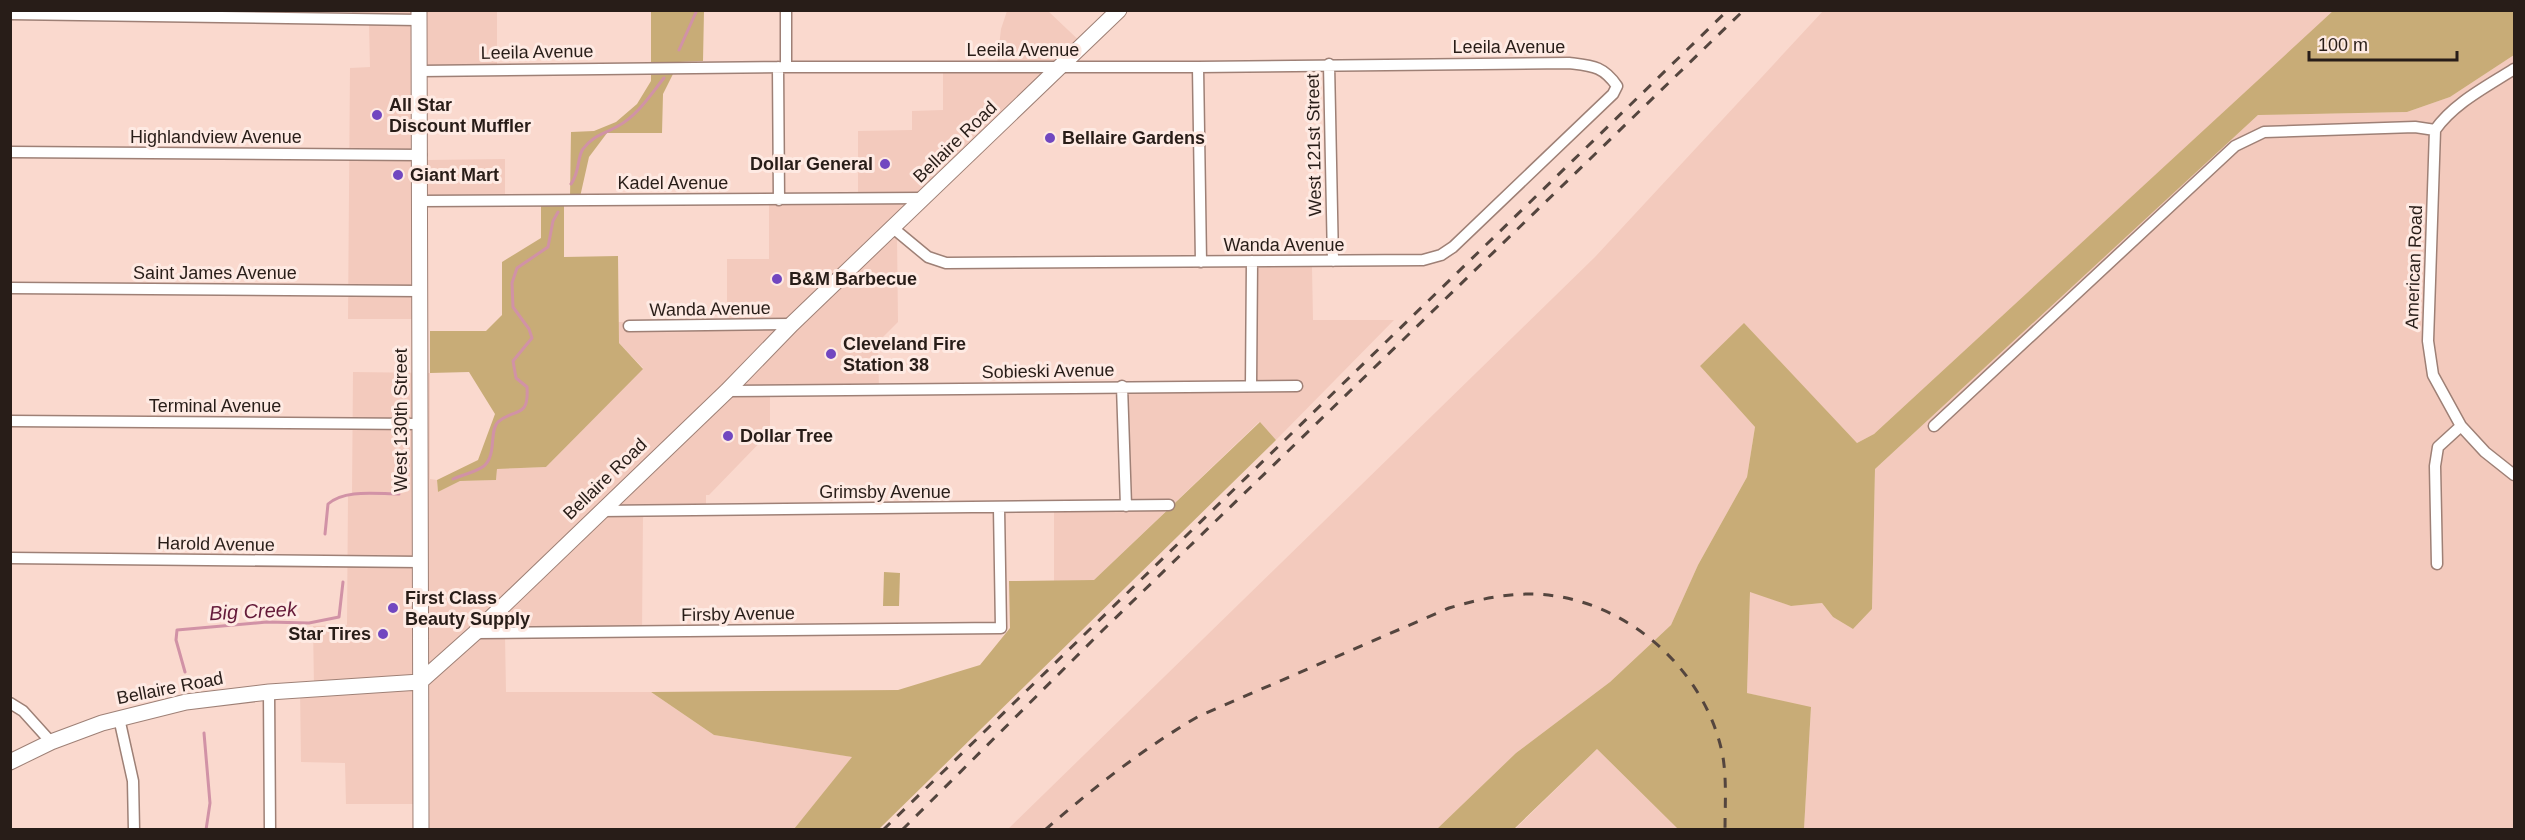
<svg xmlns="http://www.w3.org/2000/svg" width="2525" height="840" viewBox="0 0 2525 840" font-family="Arial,sans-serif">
<rect width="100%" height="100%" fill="#fad9ce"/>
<path fill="#f3cabd" d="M352,11h145v61l-72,2 1,86 79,-1v38l-87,1v121h-70l2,-251 20,-1 -1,-44h-17z
M1007,11h41l39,37 -194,186 4,3 1,85 -20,20 1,49 -109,2v39l-61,63h-3v18h-63l-1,120 -137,3 1,56h145l63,43 139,22 -59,72h-367l-1,-25h-80l-1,-41 -44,-1 -1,-74 14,-1 -1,-61 34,-1 1,-130h4l1,-123 77,1v106l7,1 1,12 22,-11 36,-1 1,-11 49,-2 97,-99 -24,-25 -1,-21 109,-1v-62h42v-62h89v-66l54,-1v-19l31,-1v-46h54l4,-35z
M1823,11h511l-460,423 -17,9 -113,-119 -44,42 55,61 -8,50 -49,88 -27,60 -61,57 -94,71 -79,76 -430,1 588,-573z
M2514,55v774h-710l7,-121 -64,-15 3,-102 41,15 31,-3 11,14 20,12 19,-20 3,-140 383,-354 149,-3 43,-15z
M1312,267l1,53h81l-118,120 -17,-18 -165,158 -40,1v-78l75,-1 -4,-118 122,-1v-115z
M1597,749l81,80 -164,1z"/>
<path fill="#c8ac77" d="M2334,10l180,1v44l-64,42 -43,15 -149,3 -383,354 -3,140 -19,20 -20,-12 -11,-14 -31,3 -41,-14 -3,101 64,14 -7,122h-126l-81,-80 -83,80h-77l79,-76 94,-71 61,-57 27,-60 49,-88 8,-50 -55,-61 44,-43 113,120 17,-9z
M651,11h53l-1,50 -24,1 -16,32 -1,39h-55l-18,24 -9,40 -10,1 1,-66 23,-1 22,-9 21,-18 14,-23z
M564,202v55l54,-1 1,87 24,26 -97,98 -49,2 -1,11 -36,1 -22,11 -1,-12 41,-20 17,-46 -26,-42 -39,1v-42h56l16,-16v-53l39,-24v-35z
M1260,422l16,18 -397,389h-85l58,-72 -138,-22 -63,-43 247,-2 82,-25 30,-37 -1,-47 85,-1z
M884,572l16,1 -1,33h-16z"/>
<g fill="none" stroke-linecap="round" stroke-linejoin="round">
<path stroke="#d192a6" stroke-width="3" d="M679,50l18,-40
M571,184c9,-12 6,-27 12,-35 10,-14 22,-15 35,-23 19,-10 33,-32 46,-48
M453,479c9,-4 23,-7 31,-13 13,-11 5,-36 14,-44 18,-15 31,-3 29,-35l-11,-9 -3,-17 19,-23 -3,-9 -16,-22 -1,-24 5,-15 31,-21 5,-26 5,-9
M325,534l3,-30c17,-15 48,-10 71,-10
M185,672l-9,-32 1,-10 90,-8 42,1 30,-6 4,-35
M204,733l6,70 -4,27"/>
<defs>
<path id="street" d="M786,10v57
M10,14l409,6
M1329,64l4,197
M778,67l1,133
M1198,67l3,195
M2514,69c-28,18 -60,34 -79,61l-7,211 5,34 28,51 24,26 29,23
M420,71l366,-4h412l371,-4c24,3 34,3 48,23l-4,8 -160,153 -12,8 -18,5 -477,3 -18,-6 -35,-29
M10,152l411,3
M421,201l504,-3
M10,288l410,3
M629,326l163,-2
M1122,386l4,120
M1251,386l1,-125
M727,391l570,-5
M10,421l410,3
M1934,426l301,-280 29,-14 151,-5 20,3
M600,511l569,-6
M10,558l411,4
M2437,564l-2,-98 3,-19 23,-21
M475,633l526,-5 -2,-120
M269,692l1,138
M10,703l13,8 28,31
M119,718l14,63 1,49"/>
<path id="secondary" d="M419,10l2,820
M10,762l41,-20 51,-19 84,-21 83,-10 151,-10 55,-49 252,-242 65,-67 327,-314"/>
</defs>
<use href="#street" stroke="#9e8076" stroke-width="13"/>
<use href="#secondary" stroke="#9e8076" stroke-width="17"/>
<use href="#street" stroke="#fff" stroke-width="10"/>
<use href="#secondary" stroke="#fff" stroke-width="15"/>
<path stroke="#54453e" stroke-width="3" stroke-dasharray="10 10" stroke-linecap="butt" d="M883,830l845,-820
M902,830l201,-200 641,-620
M1045,830c48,-42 99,-82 154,-114l250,-108c27,-8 54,-14 82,-14 89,1 172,71 191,158 5,24 3,52 3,78"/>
</g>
<g fill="#7147c0" stroke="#feeae3" stroke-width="2">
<circle cx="377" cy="115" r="6"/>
<circle cx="1050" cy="138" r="6"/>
<circle cx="885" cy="164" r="6"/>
<circle cx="398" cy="175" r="6"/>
<circle cx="777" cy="279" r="6"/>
<circle cx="831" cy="354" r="6"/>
<circle cx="728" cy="436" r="6"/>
<circle cx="393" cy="608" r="6"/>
<circle cx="383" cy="634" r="6"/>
</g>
<g text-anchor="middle" stroke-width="6" stroke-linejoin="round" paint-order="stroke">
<g font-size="18" fill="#281d18" stroke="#feeae3">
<text x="1509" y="53">Leeila Avenue</text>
<text x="1023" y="56">Leeila Avenue</text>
<text transform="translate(537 52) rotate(-1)" y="6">Leeila Avenue</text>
<text x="216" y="143">Highlandview Avenue</text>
<text transform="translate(955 142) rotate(-44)" y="6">Bellaire Road</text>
<text transform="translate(1314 145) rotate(-91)" y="6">West 121st Street</text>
<text x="673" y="189">Kadel Avenue</text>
<text x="1284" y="251">Wanda Avenue</text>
<text transform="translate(2414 267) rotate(-88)" y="6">American Road</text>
<text x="215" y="279">Saint James Avenue</text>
<text transform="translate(710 309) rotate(-1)" y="6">Wanda Avenue</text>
<text transform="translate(1048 371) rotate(-1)" y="6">Sobieski Avenue</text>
<text x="215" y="412">Terminal Avenue</text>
<text transform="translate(401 420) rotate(-90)" y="6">West 130th Street</text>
<text transform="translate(605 479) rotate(-44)" y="6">Bellaire Road</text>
<text x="885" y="498">Grimsby Avenue</text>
<text transform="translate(216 544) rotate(1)" y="6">Harold Avenue</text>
<text transform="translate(738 614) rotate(-1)" y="6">Firsby Avenue</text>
<text transform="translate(170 688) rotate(-11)" y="6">Bellaire Road</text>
</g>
<g font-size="18" font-weight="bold" fill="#281d18" stroke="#feeae3" text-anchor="start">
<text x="389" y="111">All Star<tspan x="389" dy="21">Discount Muffler</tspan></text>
<text x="1062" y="144">Bellaire Gardens</text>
<text x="873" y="170" text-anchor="end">Dollar General</text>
<text x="410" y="181">Giant Mart</text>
<text x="789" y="285">B&amp;M Barbecue</text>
<text x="843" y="350">Cleveland Fire<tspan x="843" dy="21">Station 38</tspan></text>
<text x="740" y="442">Dollar Tree</text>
<text x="405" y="604">First Class<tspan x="405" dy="21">Beauty Supply</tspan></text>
<text x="371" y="640" text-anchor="end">Star Tires</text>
</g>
<g font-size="20" font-style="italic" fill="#641a39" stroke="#feeae3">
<text transform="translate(253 611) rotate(-3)" y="7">Big Creek</text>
</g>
</g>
<rect width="2525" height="840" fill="none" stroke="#281d18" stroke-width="24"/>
<path d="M2309 51v9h148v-9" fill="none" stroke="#281d18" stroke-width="3"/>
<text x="2318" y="51" font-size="18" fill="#281d18" stroke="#feeae3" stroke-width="4.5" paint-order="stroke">100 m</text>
</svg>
